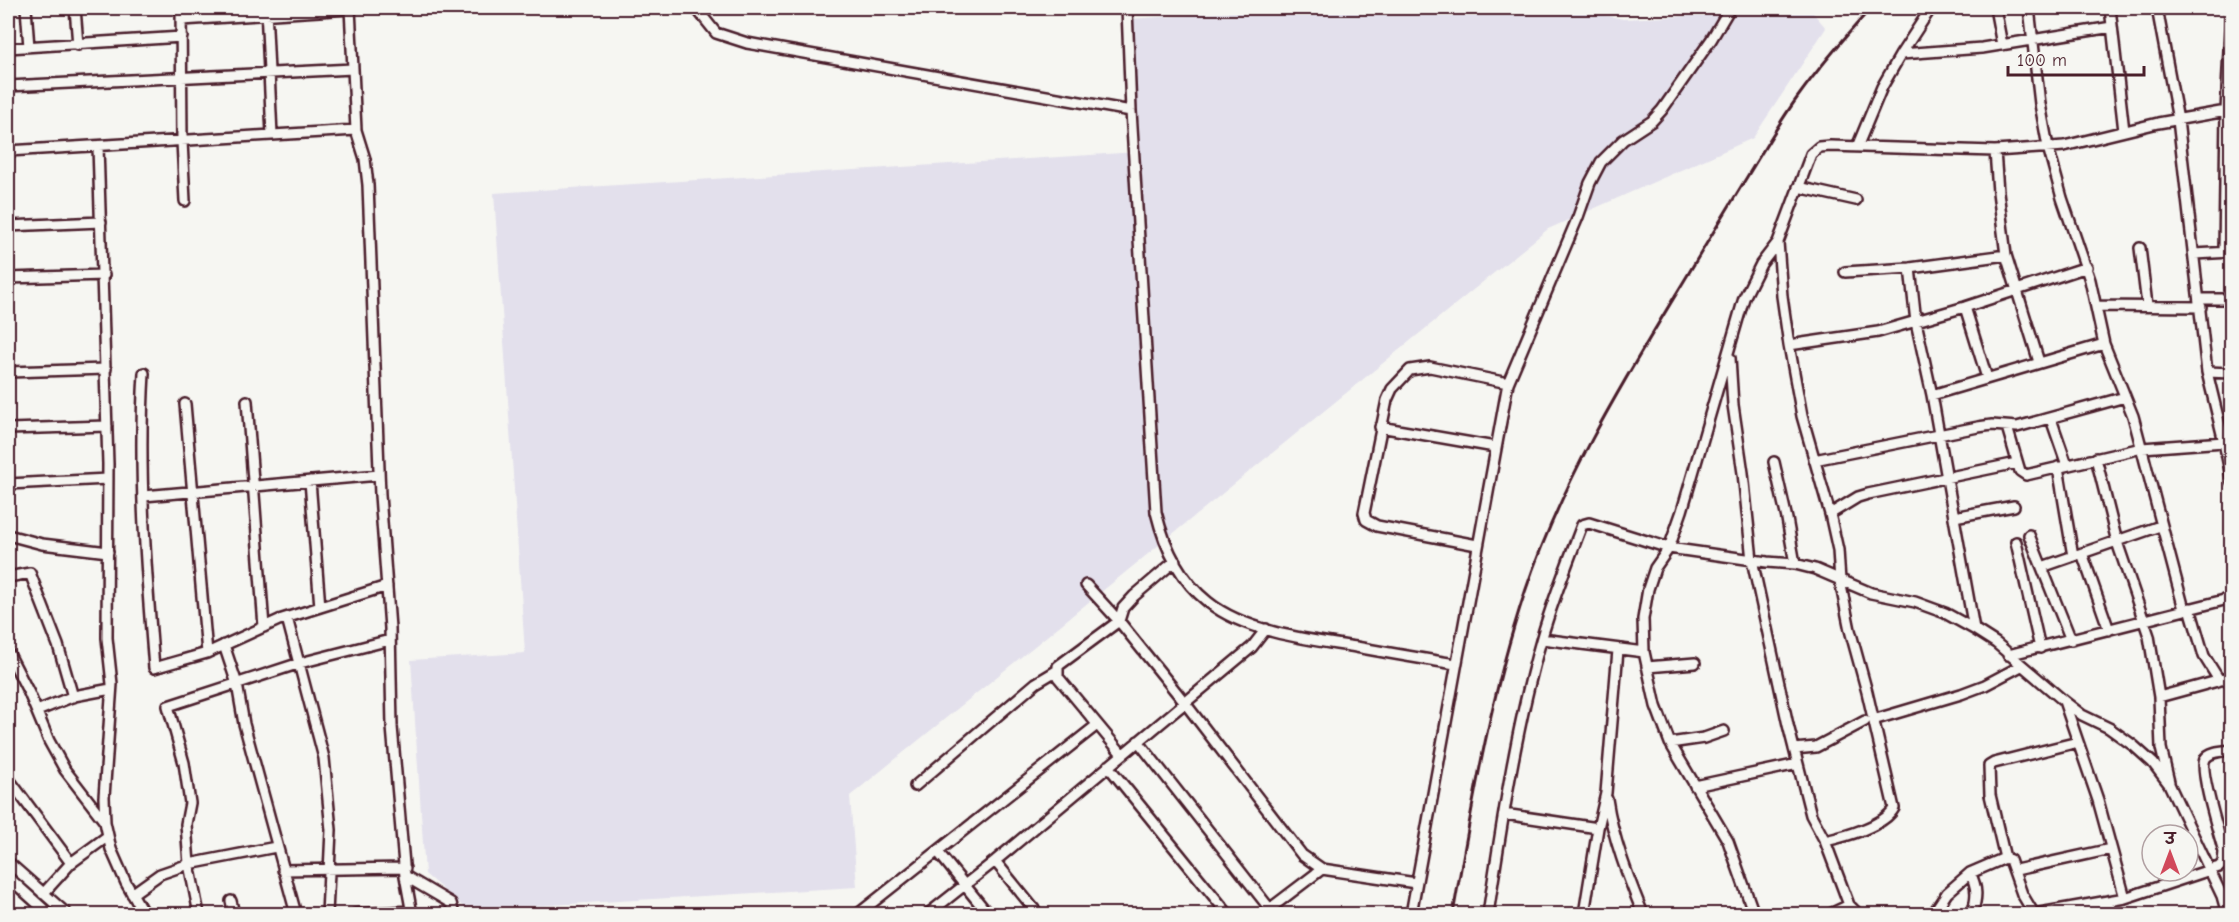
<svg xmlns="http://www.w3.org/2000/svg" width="2239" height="922" viewBox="0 0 2239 922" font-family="'Comic Neue','Playpen Sans Deva',sans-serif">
<rect width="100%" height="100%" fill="#f6f6f2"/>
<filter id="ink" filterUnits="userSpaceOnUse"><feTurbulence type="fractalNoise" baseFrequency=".0167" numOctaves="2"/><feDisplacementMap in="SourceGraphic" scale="12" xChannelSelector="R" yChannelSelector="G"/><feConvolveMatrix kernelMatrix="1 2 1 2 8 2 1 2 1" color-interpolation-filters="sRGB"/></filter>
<g filter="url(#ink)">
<path fill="#e3e0ec" d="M1249,8h323l51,11 127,-6 14,-5h45l17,20 -73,110 -205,91 -698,567 7,91 -390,23 -42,-36 -14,-214 114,-7 -31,-460 643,-41 -7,-133 103,-7z"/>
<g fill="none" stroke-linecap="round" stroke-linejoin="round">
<defs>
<path id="minor" d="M26,8l3,39
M75,8l3,37
M181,8l1,133 3,60
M266,8l6,127
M696,8l20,25 31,10 384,68
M1127,8l4,103 25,401c8,33 24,68 52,90 37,30 102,38 148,45 33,6 67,12 100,17
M1995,8l7,37
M2029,8l11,96 8,43 14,51 28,82 14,64 29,72 51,193
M2110,8l14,123
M2157,8l21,112 29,252 17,70 8,40
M182,20l168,-11
M8,48l174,-11
M1901,54l81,-6 130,-21
M8,86l345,-17
M356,130l9,29 3,26 12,310 10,133 2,99 13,149 46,27 3,11
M98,146l10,318 -1,174 5,46 -8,113 1,25 6,27 15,34 18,31
M1857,147l25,-60 19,-33 30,-46
M8,151l348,-21 -6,-122
M1995,151l3,41 8,63 33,107
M1798,187l58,13
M8,226l93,-4
M2140,248l7,57
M2224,252l2,-141 5,-103
M2194,254l38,-2
M1910,268l6,54 16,73 42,234
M1845,272l65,-4 96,-13
M8,278l96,-3
M2200,299h32
M2096,306l105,1
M1965,307l22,71
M1789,345l89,-13 87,-25 122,-40
M1730,358l3,47 10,68 9,87 36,165 23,90 14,26 24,64 9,9
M8,372l98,-3
M2207,372l25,1
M144,373c-6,98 2,198 10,295l53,-15 72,-33 108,-34
M1932,395l172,-51
M247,401l17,226
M185,404l22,249
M2051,419l16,46
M1380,427l115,20
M2007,427l13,44 6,4 116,-27 82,-6
M8,429l99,-3
M2096,458l21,84 32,94 10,61 2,51 8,34
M1814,460l164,-33 14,-2 25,2 108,-30
M1774,462l13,57 8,45
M2058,467l15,89
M310,481l10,126
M8,484l100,-5
M144,496l235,-21
M1830,514l28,-17 10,-3 149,-31
M1954,517l60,-11
M8,535l34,9 66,8
M2029,535l42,105
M2016,542l24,106
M1477,545l-100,-19 -11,-6 -2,-7 23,-113 5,-11 18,-19 20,-3 78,16
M2082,553l27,77
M2042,567l118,-41
M8,577l22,-4 28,72 15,52
M1086,585l33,36 66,82 117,152 20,14 94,14
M2190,608l14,48 15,24
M287,618l37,140 7,72 -4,84
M1542,639l102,13
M224,645l13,39 7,40 52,190h6
M8,652l21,41 20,48 16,29 40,52
M2008,655l224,-57
M1647,667l48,-4
M2159,697l73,-20
M2064,701l34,99 27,98
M37,711l37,-15 37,-7
M1873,720l88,-26 24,-9 36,-19
M1138,741l132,168
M1670,743l34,-5 20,-7
M1794,749l22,-2 49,-26
M1122,754l-64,-77v-11l61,-45 4,-13 11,-12 41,-35
M1108,766l120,148
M8,778l63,85
M915,786l121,-103 20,-12
M1695,786l103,-22
M1607,799c6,40 21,78 36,115
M1504,814l94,14
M1825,841c18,-4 60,-15 69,-33l-27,-116 -17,-62 -10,-49 -2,-31 -8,-36 -28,-98 -13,-71 -7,-49 -4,-54 33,-88 8,-7 11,-1 165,5 44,-3 25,-2 94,-23 74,-13
M938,852l50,62
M2005,858l-15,-63 -1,-29 5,-3 84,-21
M995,861l43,53
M8,862l59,52
M283,870l122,-2
M2016,870l95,-21
M1970,873c8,15 7,25 2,41
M405,876l7,38
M8,877l41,37
M43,894l28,-31 37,-27
M132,894l28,-20 29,-10 87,-17
M231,901l3,13
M2109,902l2,12
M199,914l-10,-50 -3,-40 4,-21 -6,-40 -16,-57 132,-43 90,-23
M355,914l56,-3
M858,914l239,-189
M928,914l67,-53 257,-214 14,-18
M1263,914l59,-45
M1411,914l97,-531 70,-166 12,-34 11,-21 22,-22 29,-19 10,-11 49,-70 19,-32
M1488,914c14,-92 28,-187 54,-277 11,-38 26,-75 40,-112l7,-2 80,25 98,14 28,2 20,5 56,24 44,9 30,11 29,16 22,14 68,58 18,14 27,13 25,18 19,17 16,21 53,112 5,18
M1584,914l14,-86 8,-35 12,-143
M1754,914l-26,-73 -58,-98 -14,-37 -12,-54 -1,-33 5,-30 7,-21 14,-20 13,-37 62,-213 17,-34 17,-22
M1830,914l19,-9
M1933,914l14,-21 23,-20 35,-15 5,2 12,34 12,20
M2034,914l91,-16 94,-31 4,-4 1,-11c-4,-15 -25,-82 -19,-93 4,-8 19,-8 27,-9"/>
</defs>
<use href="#minor" stroke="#4a1f2b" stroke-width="14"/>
<use href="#minor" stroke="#f6f6f2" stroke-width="9"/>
<path stroke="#4a1f2b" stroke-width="3" d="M1453,914c19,-108 37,-217 72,-322 38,-114 101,-215 162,-316 22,-37 44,-73 66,-109 14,-23 28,-47 44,-69 23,-32 48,-61 74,-90"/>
</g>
</g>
<rect width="2239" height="922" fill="none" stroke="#f6f6f2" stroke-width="30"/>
<rect x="15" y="15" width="2209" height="892" fill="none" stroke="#4a1f2b" stroke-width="2" filter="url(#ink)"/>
<g transform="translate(2170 853)"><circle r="28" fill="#f6f6f2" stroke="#b1a0a2" stroke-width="1.5"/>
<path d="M0-4.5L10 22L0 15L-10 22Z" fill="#d1495b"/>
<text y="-9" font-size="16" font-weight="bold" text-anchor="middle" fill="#4a1f2b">उ</text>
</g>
<path d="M2008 66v9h136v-9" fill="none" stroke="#4a1f2b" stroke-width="3"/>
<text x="2017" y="66" font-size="18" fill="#4a1f2b" stroke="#f6f6f2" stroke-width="4.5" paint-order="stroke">100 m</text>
</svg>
